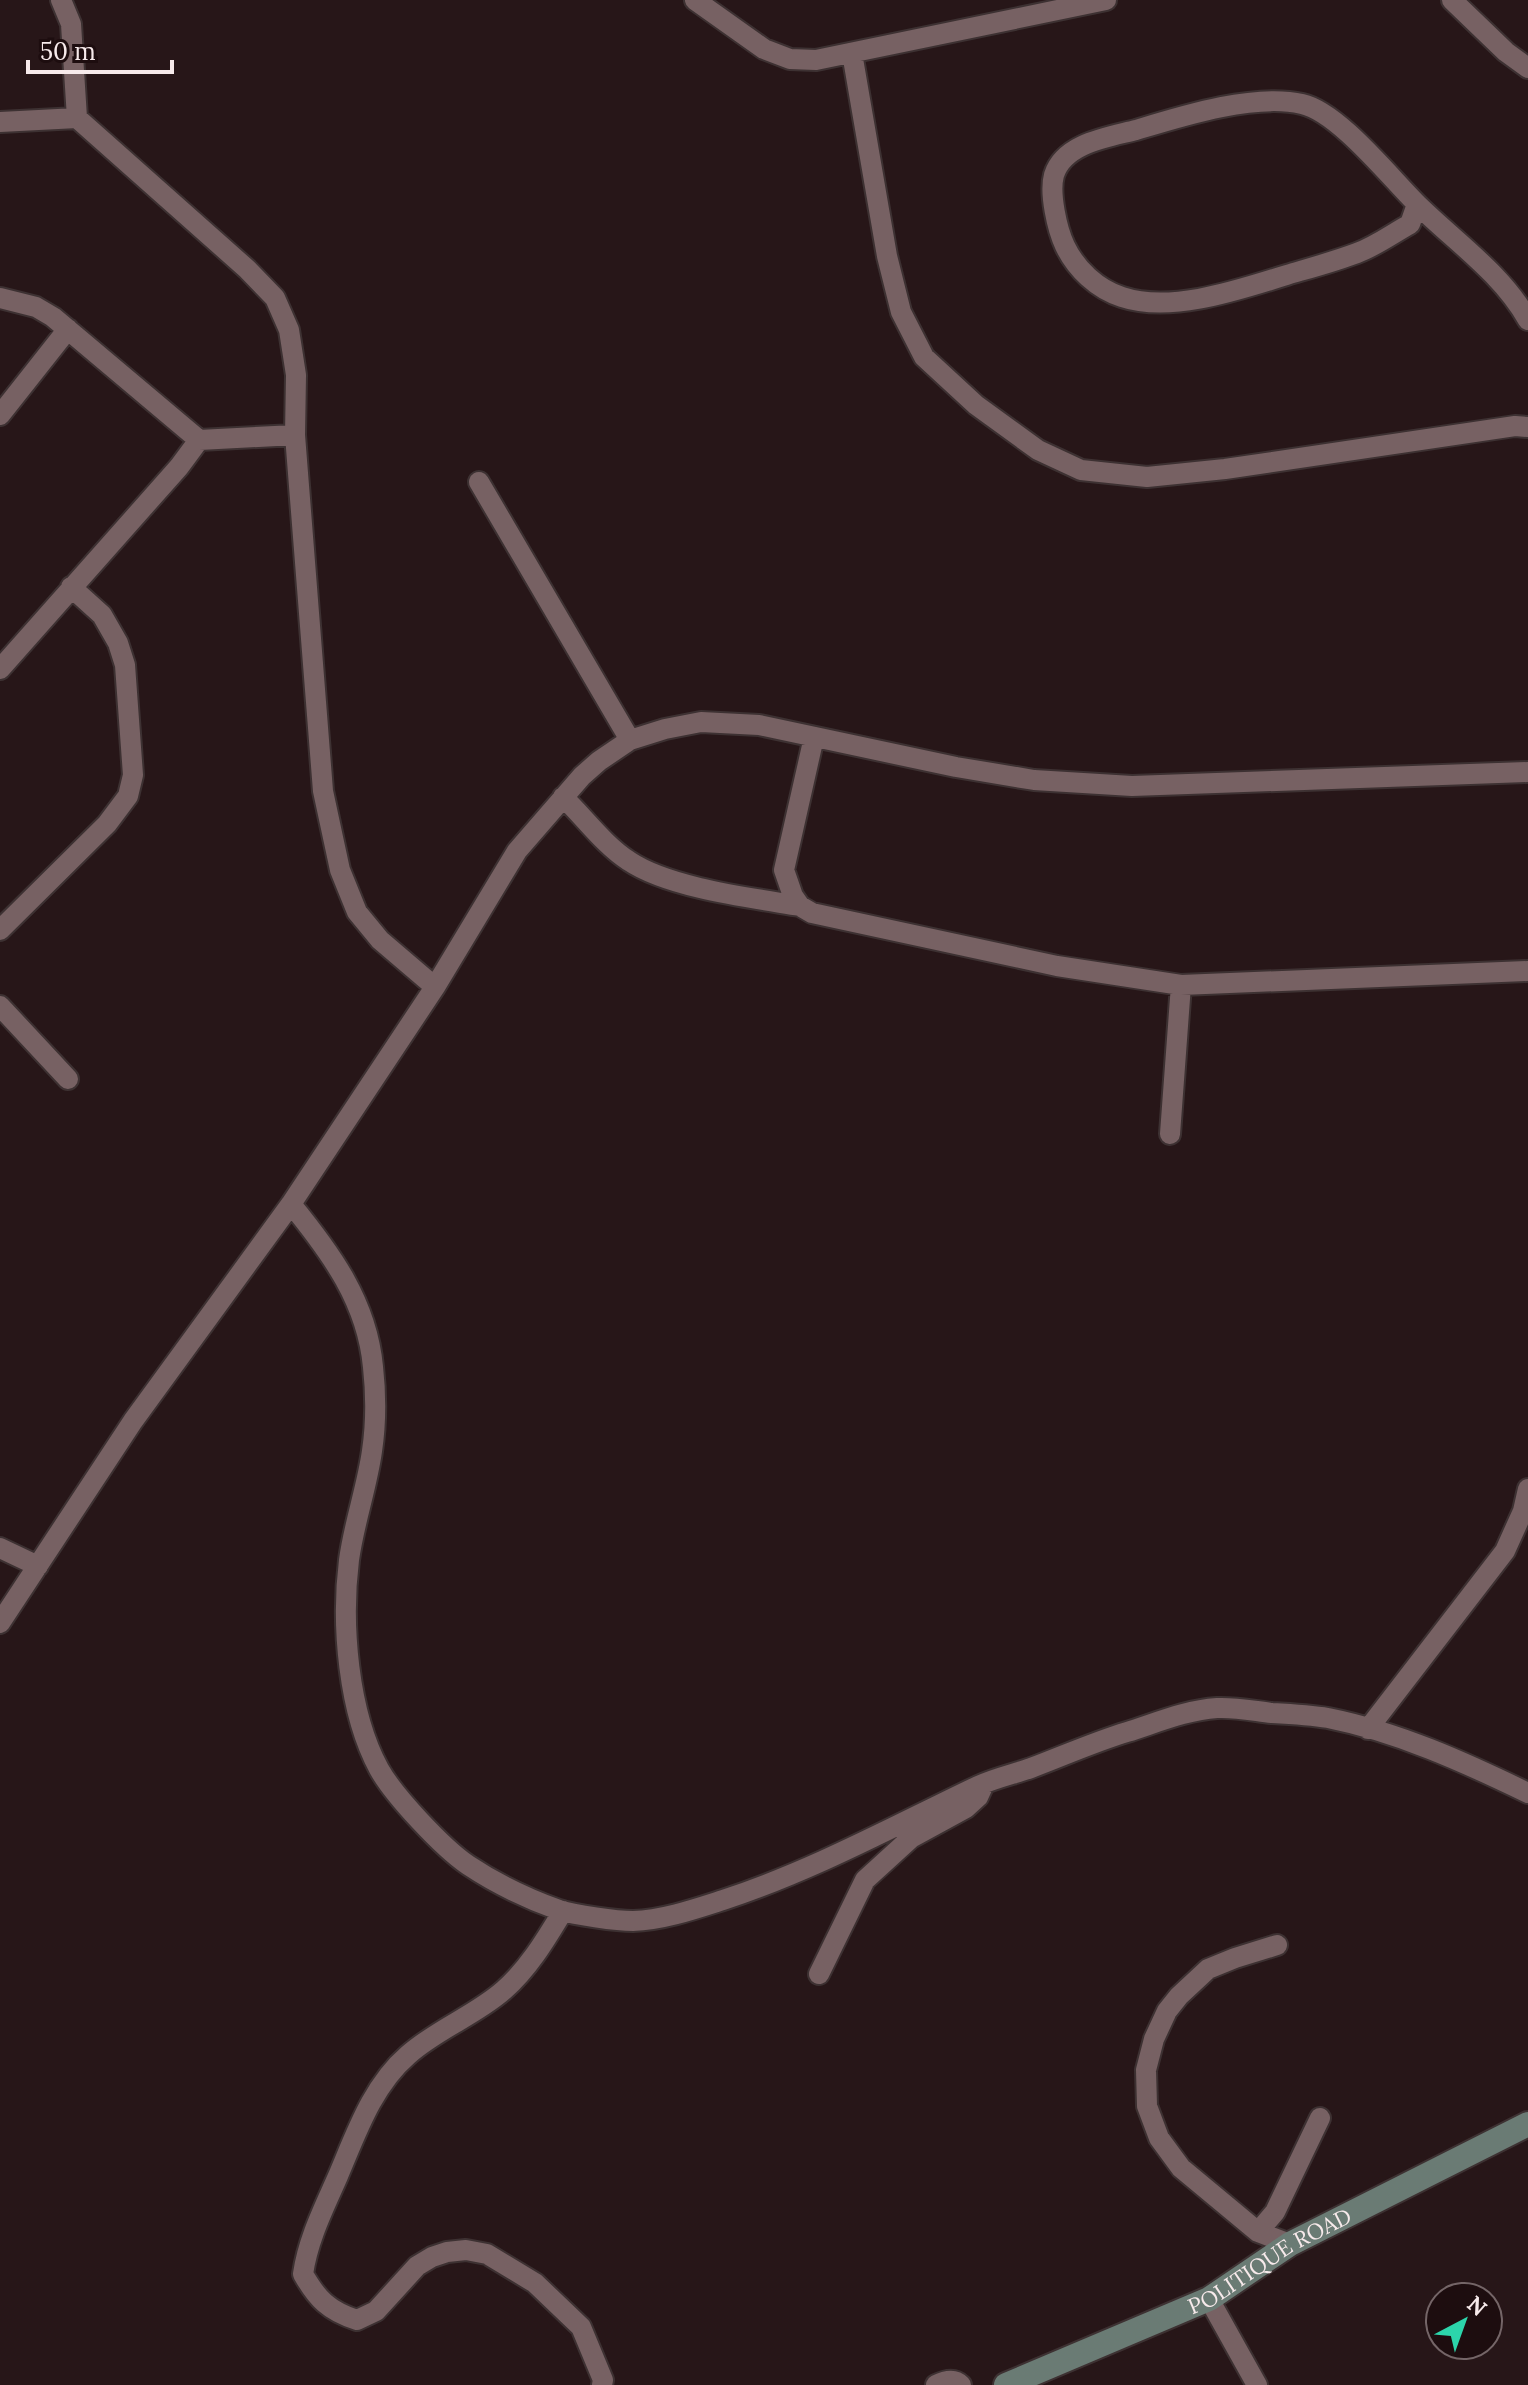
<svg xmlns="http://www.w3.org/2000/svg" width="1528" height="2385" viewBox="0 0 1528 2385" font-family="Lora,serif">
<rect width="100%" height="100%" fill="#271618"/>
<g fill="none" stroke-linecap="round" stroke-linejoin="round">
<defs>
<path id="street" d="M61,0l10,24 6,94
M695,0l69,49 26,10 26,1 290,-60
M1452,0l54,52 22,16
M852,53l35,203 14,56 23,45 52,48 62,45 43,20 66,7 78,-8 290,-43 13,1
M0,122l77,-4 170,151 28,29 14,32 7,45 -1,60 28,356 17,79 17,42 23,28 55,47
M1417,204l-7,20c-18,10 -34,22 -53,29 -21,8 -43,14 -64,20 -49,15 -120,41 -171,24 -25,-8 -46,-28 -57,-51 -8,-17 -16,-53 -11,-71 10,-32 55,-38 82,-45 46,-14 119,-37 166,-26 37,8 90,76 118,103 37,36 82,67 108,113
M0,298l36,9 17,10 146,123
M0,415l68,-86
M479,482l151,258
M0,669l179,-202 20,-27 96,-5
M814,737l-30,133 9,26 7,10 12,7 245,53 124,19 347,-14
M563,797c22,21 41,48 66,64 40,27 123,37 171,45
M0,930l107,-106 21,-28 5,-21 -8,-110 -7,-22 -16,-28 -31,-28
M0,1006l68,73
M1170,1134l11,-149
M291,1204c40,49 76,98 82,163 3,27 3,57 -1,84 -5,36 -18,72 -23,109 -8,64 -1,152 30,209 15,27 64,79 89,96 27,18 60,34 91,45 16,5 57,11 74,11 30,-1 62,-12 90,-21 89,-29 171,-74 255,-114 17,-8 36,-12 53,-18 32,-12 63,-26 96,-36 29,-9 59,-22 90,-24 18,-1 37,3 55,5 19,1 38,2 56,5 70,14 136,44 200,75
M0,1548l38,18
M0,1623l133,-202 158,-217 144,-217 82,-136 65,-75 17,-15 31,-21 35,-11 36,-7 58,3 197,42 78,13 98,6 396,-14
M1368,1729l137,-178 18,-40 5,-22
M563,1911c-17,28 -34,57 -59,79 -28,25 -67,39 -96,65 -36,31 -52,79 -70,121 -14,32 -30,63 -35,98 14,25 26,37 54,46l19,-9 41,-45 15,-9 15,-5 19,-2 21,4 48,29 46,44 22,53 -1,5
M1277,1945l-42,13 -27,11 -29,27 -12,15 -13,28 -8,31 1,36 12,32 22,30 77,64 32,12
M819,1974l46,-94 46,-42 55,-30 12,-11 5,-11
M1258,2232l17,-20 45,-94
M1209,2299l48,86
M936,2385c8,-4 18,-7 25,0"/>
<g id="secondary">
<path id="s1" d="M1006,2385l203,-86 81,-55 238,-120"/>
</g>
</defs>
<use href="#street" stroke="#3d3132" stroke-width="24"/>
<use href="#secondary" stroke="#3d3132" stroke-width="28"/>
<use href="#street" stroke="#776163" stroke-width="20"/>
<use href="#secondary" stroke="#6a7b74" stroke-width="24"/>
</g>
<g text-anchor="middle" stroke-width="8" stroke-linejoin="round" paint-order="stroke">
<g font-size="22" fill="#f7eaeb" stroke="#1d0d0f">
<text dy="8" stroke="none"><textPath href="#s1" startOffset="292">POLITIQUE ROAD</textPath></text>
</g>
</g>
<g transform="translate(1464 2321) rotate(41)"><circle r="38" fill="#1d0d0f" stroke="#746567" stroke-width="2"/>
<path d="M0-6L14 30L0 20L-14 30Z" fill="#2cd5ab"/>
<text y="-12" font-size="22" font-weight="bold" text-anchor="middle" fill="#f7eaeb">N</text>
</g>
<path d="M28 60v12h144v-12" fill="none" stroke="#f7eaeb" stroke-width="4"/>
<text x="40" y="60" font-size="24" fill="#f7eaeb" stroke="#1d0d0f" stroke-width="6" paint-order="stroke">50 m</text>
</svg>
